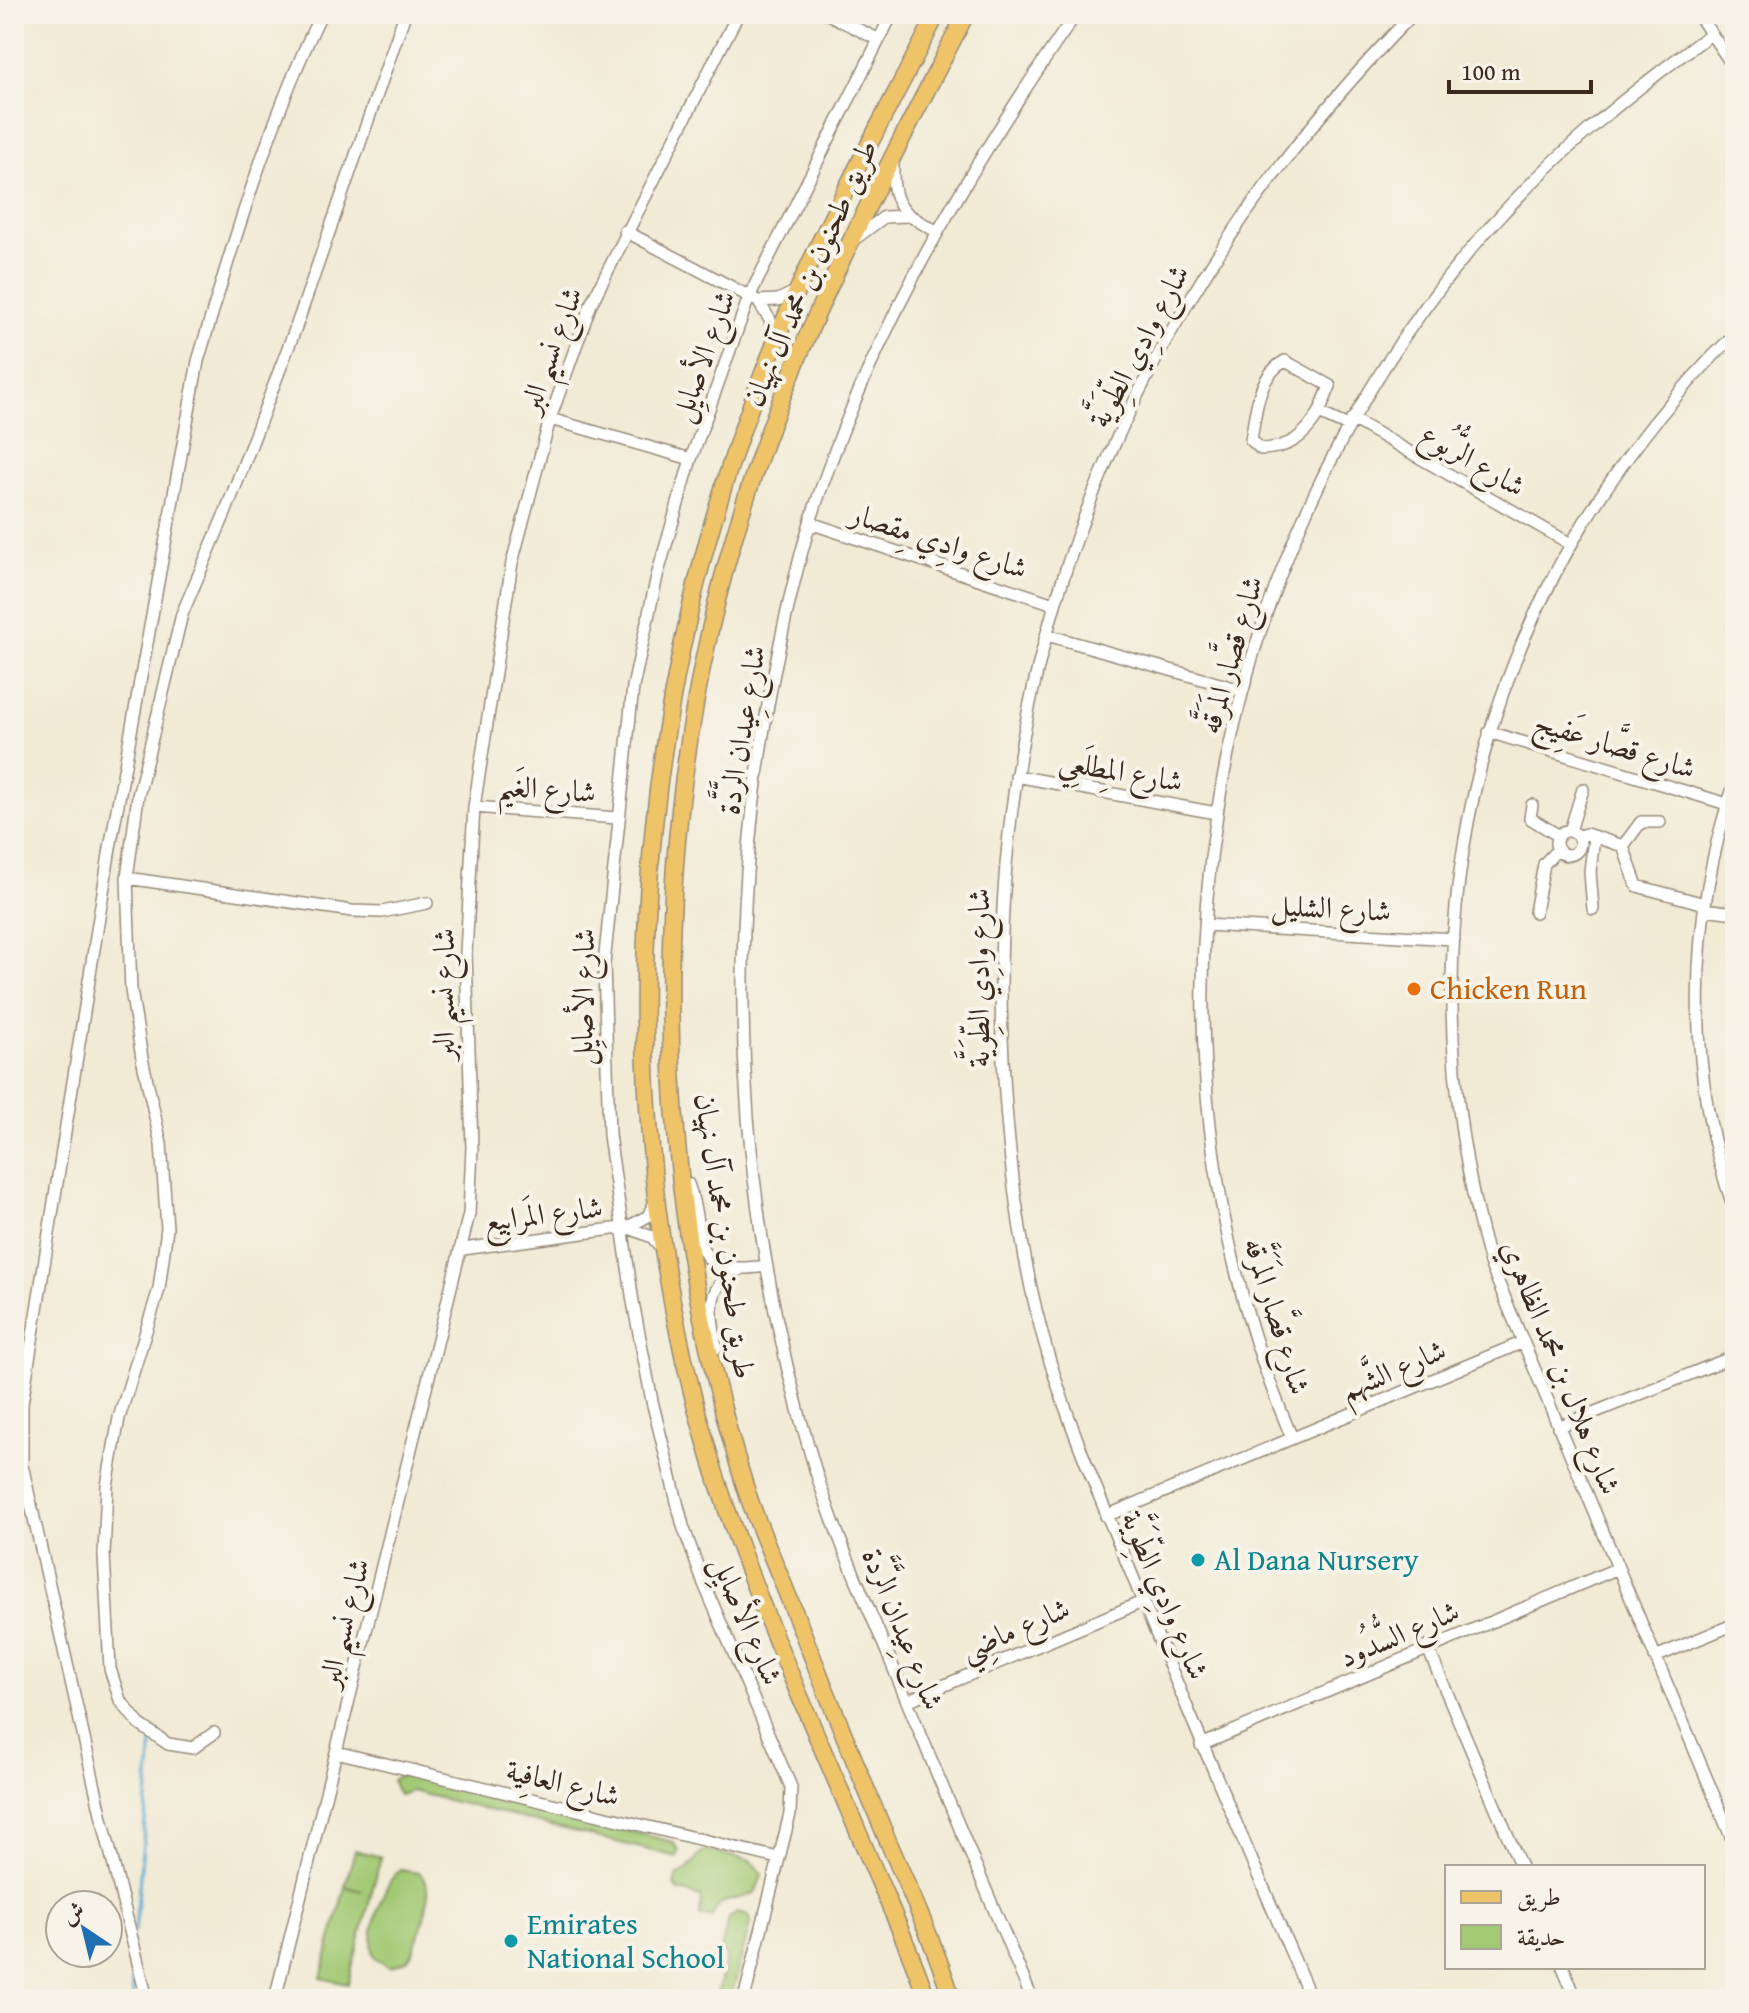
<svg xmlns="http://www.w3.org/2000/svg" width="1749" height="2013" viewBox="0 0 1749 2013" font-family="'Gentium Book Plus',Amiri,serif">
<rect width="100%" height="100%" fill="#f7f3e8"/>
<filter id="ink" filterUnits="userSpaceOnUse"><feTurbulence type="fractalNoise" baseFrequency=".0125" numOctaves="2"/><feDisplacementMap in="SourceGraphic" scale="16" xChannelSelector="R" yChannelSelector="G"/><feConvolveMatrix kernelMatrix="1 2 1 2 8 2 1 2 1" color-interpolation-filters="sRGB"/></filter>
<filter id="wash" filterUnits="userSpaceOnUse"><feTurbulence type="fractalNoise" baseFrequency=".006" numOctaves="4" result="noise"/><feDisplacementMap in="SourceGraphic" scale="32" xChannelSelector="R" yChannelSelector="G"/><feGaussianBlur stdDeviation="1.8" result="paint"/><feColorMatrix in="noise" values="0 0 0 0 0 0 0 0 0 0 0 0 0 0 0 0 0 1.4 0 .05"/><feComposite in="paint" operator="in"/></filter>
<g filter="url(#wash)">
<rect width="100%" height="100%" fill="#f1ead5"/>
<path fill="#a2c973" stroke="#6e7a48" stroke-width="2" d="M401,1774l272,68 6,9 -2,6 -266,-66 -12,4 -7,-15z
M355,1850l26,7 -33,127 -27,-6 24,-91 17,4 -17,-5z
M707,1850l44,11 11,13 -6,18c-17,11 -35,1 -44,25h-12l1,-20 -24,-7 -3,-6 3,-8c15,-5 16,-20 30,-26z
M400,1870l20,3c18,19 -1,57 -7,79l-6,8 -17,7 -14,-8c-12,-17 7,-78 24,-89z
M738,1913l11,3 2,4 -20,79h-15l11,-43 -6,-7 8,-31z"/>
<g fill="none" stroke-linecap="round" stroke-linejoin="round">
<path stroke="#58abd3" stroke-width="3" d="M135,1931l17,-187
M131,1958l2,41"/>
</g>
</g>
<g filter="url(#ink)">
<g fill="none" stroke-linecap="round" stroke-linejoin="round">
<defs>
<path id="street" d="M828,14l51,26
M1698,14l37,55
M893,161c-1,45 6,50 45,71
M625,231l133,70 20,-1 19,-9
M856,238l28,-21 24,-1
M758,301l12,19 4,20
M1735,334c-254,248 -341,588 -245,929l245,583
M1319,413c-15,24 -29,35 -58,36l-10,-9c5,-28 6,-64 34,-79l45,25 -11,27 29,13
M550,419l141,40
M1352,419l217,124
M810,523l244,81
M1047,635l194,55
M1489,732l238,72
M1016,776l200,37
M1735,782c-48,137 -50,292 0,429
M1532,805l-2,13 29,18
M474,807l143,11
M1570,831l13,-42
M1556 843a12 12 0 1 1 24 0a12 12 0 1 1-24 0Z
M1578,836l8,-2 37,12 14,40 68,18
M1623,846l18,-24h19
M127,878l225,33 30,1 45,-9
M1593,909l-3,-37 4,-35
M1704,909l31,4
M1535,912l9,-48 13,-14
M1205,925l249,14
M688,1184c20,54 -5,94 77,82
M629,1228l23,9 11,13
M463,1249l165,-22 20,-11 8,-16
M716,1348c-4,-33 -13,-62 23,-78
M1558,1427l177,-71
M1292,1438c-170,-396 -92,-880 192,-1204 67,-77 145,-141 227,-200
M1106,1516l415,-173
M1427,1646l94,221
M1655,1657l80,-33
M907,1701l235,-99
M214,1733l-21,15 -25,-4 -29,-20 -19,-24 -10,-31 -6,-114 3,-69 12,-68 40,-129 8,-61 -6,-84 -19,-86 -11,-68 -4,-112 11,-82 44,-182 44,-103 70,-184 109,-313
M1201,1745l415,-176
M336,1752l442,106
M1563,1967l13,32
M147,1999l-45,-181 -80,-353v-61l88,-556 88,-487c33,-112 72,-242 123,-347
M275,1999l194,-785 3,-66 -6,-195 8,-146 38,-244 38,-144 41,-115 147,-290
M744,1999l46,-185 1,-27 -89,-208 -19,-53 -31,-125 -19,-99 -24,-167 -5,-171 29,-277 24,-111 34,-117 58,-162 143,-283
M1032,1999c-48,-114 -97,-228 -143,-342 -26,-62 -54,-124 -74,-188 -80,-261 -94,-538 -39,-806 12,-59 25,-117 45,-174 59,-171 152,-328 255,-475
M1311,1999c-61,-143 -122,-285 -181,-429 -29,-70 -59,-139 -81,-212 -29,-96 -41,-199 -46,-299 -21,-406 127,-757 410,-1045"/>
<path id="primary" d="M927,1999c-17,-50 -39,-97 -60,-146 -55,-131 -117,-262 -158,-399 -108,-360 -76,-765 66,-1111 46,-113 106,-220 162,-329
M952,1999c-18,-57 -44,-111 -67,-165 -34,-81 -67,-162 -99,-243 -14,-36 -31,-71 -42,-108 -101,-325 -99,-690 11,-1012 54,-160 134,-307 211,-457"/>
</defs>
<use href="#street" stroke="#968a7a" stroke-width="14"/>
<use href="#primary" stroke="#968a7a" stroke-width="19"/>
<use href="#street" stroke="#fff" stroke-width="11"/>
<use href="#primary" stroke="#efc469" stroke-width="16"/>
</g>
</g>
<circle fill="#e8710a" stroke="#f7f3e8" stroke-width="3" cx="1414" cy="989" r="8"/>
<g fill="#0f9aa8" stroke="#f7f3e8" stroke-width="3">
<circle cx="1198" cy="1560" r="8"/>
<circle cx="511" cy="1941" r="8"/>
</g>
<g text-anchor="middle" stroke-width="8" stroke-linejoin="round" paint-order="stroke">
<g font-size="30" fill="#3b2a1e" stroke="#f7f3e8">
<text transform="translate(810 273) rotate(-66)" y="10">طريق طحنون بن محمد آل نهيان</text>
<text transform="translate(1139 346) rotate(-62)" y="10">شارع وادِي الطِّوَيَّة</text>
<text transform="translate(551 350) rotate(-70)" y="10">شارع نسيم البر</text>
<text transform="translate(703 356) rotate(-70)" y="10">شارع الأصايِل</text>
<text transform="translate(1473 460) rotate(30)" y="10">شارع الرُّبُوع</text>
<text transform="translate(939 541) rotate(18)" y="10">شارع وادِي مِقصار</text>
<text transform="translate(1231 655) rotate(-74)" y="10">شارع قصَّار المَرَقَّه</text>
<text transform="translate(742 730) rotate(-81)" y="10">شارع عِيدان الرَّدَّة</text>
<text transform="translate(1615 745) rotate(17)" y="10">شارع قصَّار عَفِيج</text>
<text transform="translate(1121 771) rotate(10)" y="10">شارع المِطلَعِي</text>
<text transform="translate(547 789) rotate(4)" y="10">شارع الغَيم</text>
<text transform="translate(1331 908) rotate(3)" y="10">شارع الشليل</text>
<text transform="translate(979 978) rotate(-90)" y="10">شارع وادِي الطِّوَيَّة</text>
<text transform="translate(444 994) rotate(-90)" y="10">شارع نسيم البر</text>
<text transform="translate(583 997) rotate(-89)" y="10">شارع الأصايِل</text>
<text transform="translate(543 1214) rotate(-7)" y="10">شارع المَرابِيع</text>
<text transform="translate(725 1236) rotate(82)" y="10">طريق طحنون بن محمد آل نهيان</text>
<text transform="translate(1277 1316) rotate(73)" y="10">شارع قصَّار المَرَقَّه</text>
<text transform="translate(1561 1367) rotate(68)" y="10">شارع هلال بن محمد الظاهري</text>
<text transform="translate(1393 1370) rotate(-23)" y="10">شارع الشَّهم</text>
<text transform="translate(1165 1595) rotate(67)" y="10">شارع وادِي الطِّوَيَّة</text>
<text transform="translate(747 1620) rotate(67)" y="10">شارع الأصايِل</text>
<text transform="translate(344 1623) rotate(-76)" y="10">شارع نسيم البر</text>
<text transform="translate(903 1629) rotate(68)" y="10">شارع عِيدان الرَّدَّة</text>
<text transform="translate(1015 1629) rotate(-23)" y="10">شارع ماضِي</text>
<text transform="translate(1399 1634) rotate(-23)" y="10">شارع السُّدُود</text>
<text transform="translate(563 1783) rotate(14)" y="10">شارع العافِية</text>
</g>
<g font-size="30" fill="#c56008" stroke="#f7f3e8" text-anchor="start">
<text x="1430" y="999">Chicken Run</text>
</g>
<g font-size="30" fill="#0d838f" stroke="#f7f3e8" text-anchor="start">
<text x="1214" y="1570">Al Dana Nursery</text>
<text x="527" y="1934">Emirates<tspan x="527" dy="34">National School</tspan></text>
</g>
</g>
<rect width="1749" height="2013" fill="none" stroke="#f7f3e8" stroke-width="48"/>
<rect x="1445" y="1865" width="260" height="104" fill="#f7f3e8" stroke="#aca397" stroke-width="2"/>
<rect x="1461" y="1891" width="40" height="12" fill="#efc469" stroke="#aca397" stroke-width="2"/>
<text x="1517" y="1905" font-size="24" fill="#3b2a1e">طريق</text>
<rect x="1461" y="1925" width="40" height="24" fill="#a2c973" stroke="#aca397" stroke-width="2"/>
<text x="1517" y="1945" font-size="24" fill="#3b2a1e">حديقة</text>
<g transform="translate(84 1929) rotate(325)"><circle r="38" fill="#f7f3e8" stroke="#aca397" stroke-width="2"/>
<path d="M0-6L14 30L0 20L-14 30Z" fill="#1f6fb2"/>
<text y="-12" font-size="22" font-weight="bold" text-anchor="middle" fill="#3b2a1e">ش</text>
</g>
<path d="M1449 80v12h142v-12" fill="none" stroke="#3b2a1e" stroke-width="4"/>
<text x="1461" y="80" font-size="24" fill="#3b2a1e" stroke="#f7f3e8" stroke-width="6" paint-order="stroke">100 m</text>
</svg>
